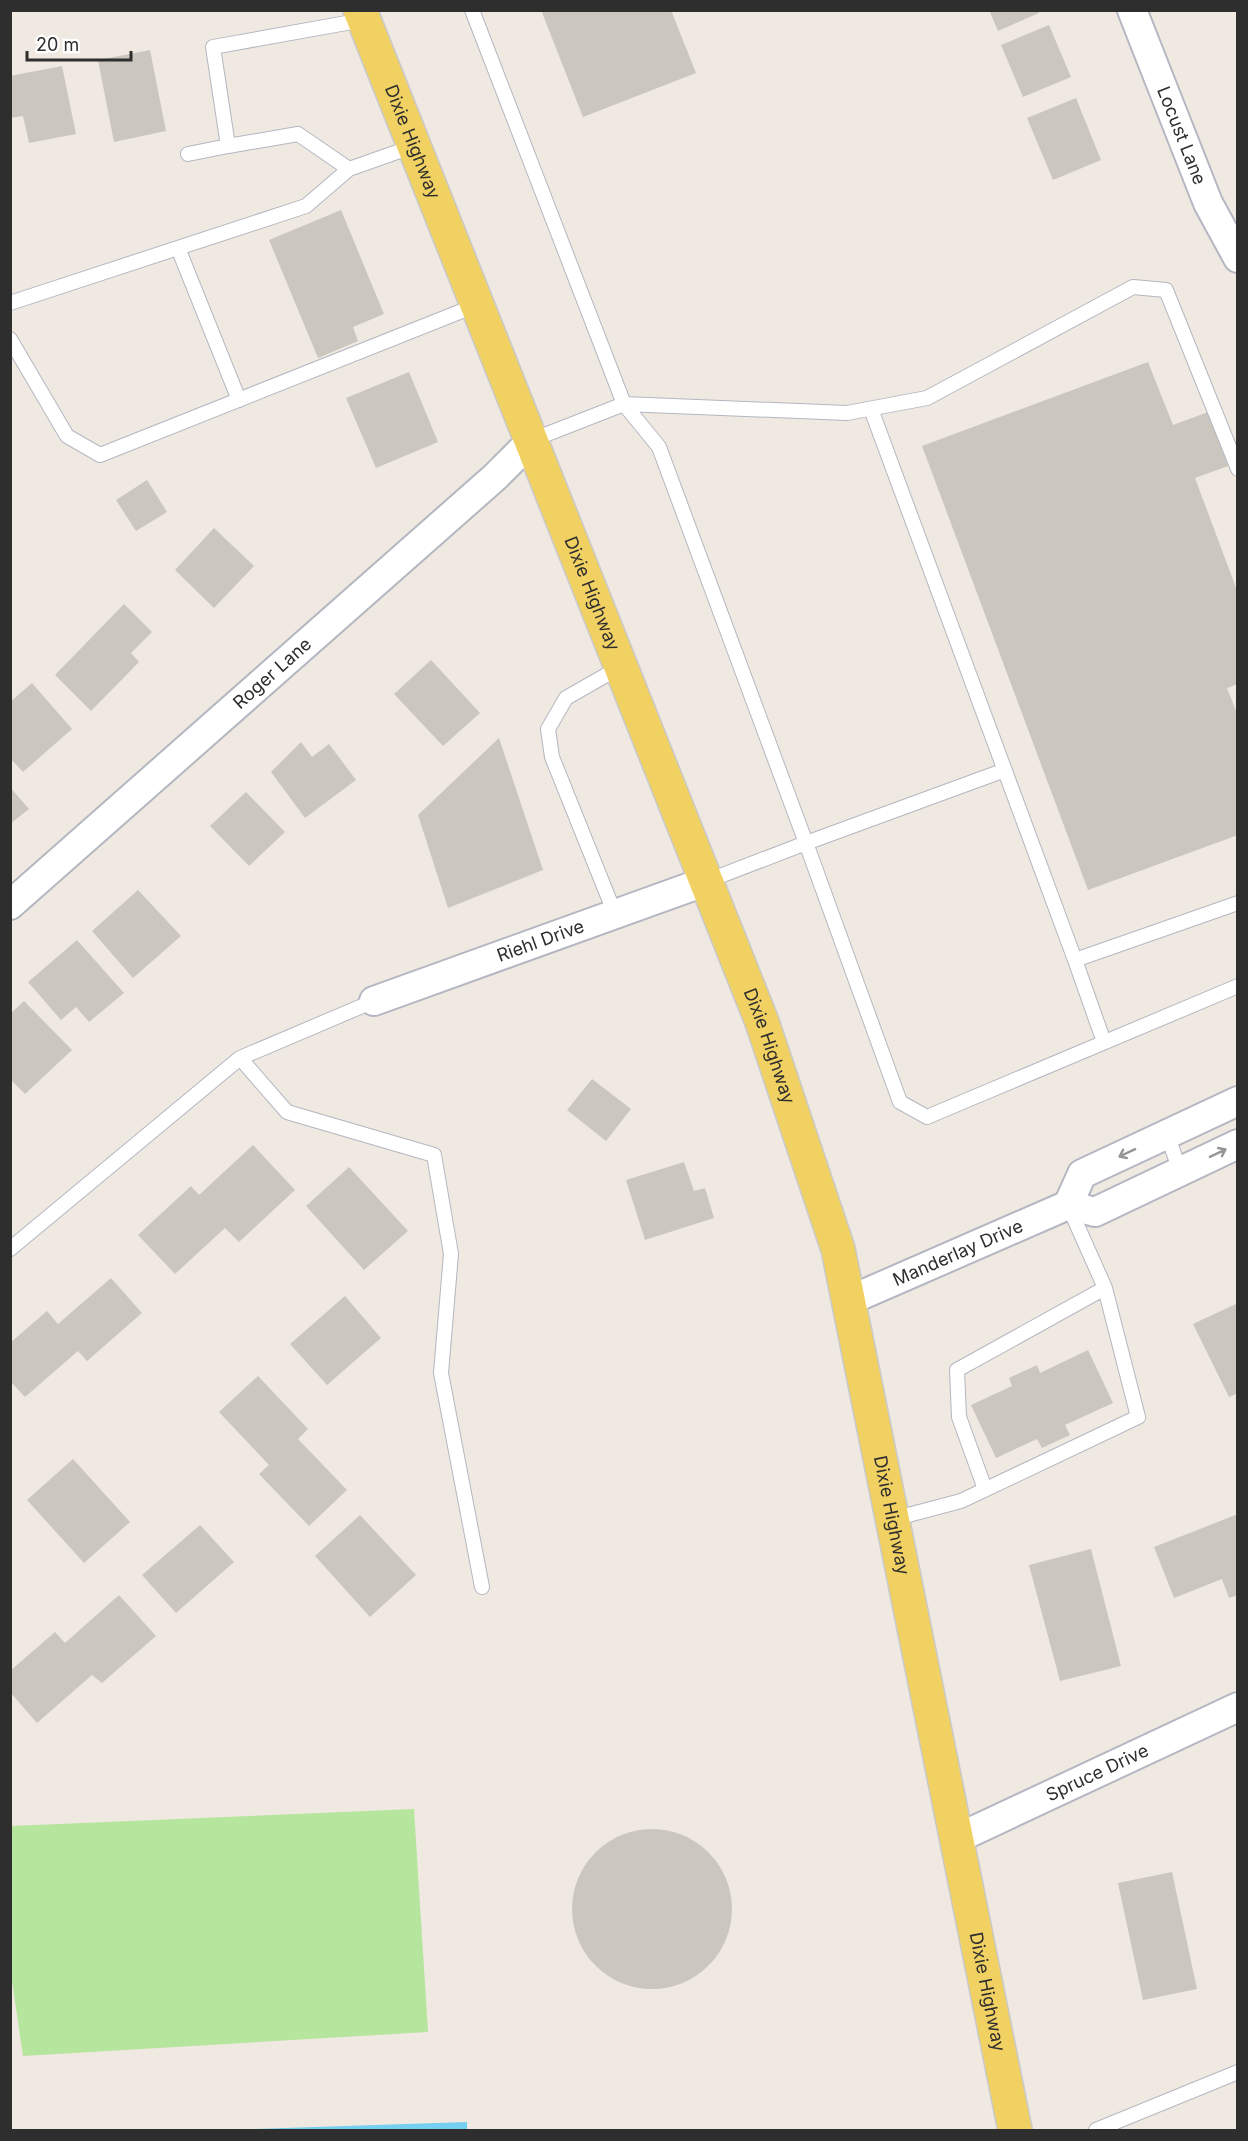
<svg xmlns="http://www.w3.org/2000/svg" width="1248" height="2141" viewBox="0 0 1248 2141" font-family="Inter,sans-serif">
<rect width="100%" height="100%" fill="#efe9e1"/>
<path fill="#b6e59e" d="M414,1809l14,223 -405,24 -12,-82v-148z"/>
<path fill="#75cff0" d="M467,2122v8h-243z"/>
<path fill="#cbc7bf" d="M541,10h130l25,63 -113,44z
M989,10h49l1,3 -41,18z
M1049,25l22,52 -48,20 -22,-52z
M150,50l16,81 -52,11 -16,-82z
M62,66l14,68 -47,9 -6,-27 -13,2v-42z
M1076,98l25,62 -48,20 -26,-62z
M341,210l43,104 -31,13 5,14 -40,17 -49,-118z
M1148,362l25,63 35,-13 20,54 -33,12 43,115v91l-11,4 11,28v119l-150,55 -166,-444z
M409,372l29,70 -62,26 -30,-70z
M147,480l20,32 -31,19 -20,-31z
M214,528l40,38 -40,42 -39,-38z
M124,604l28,28 -21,21 8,9 -48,49 -36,-36z
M431,660l49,53 -37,33 -49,-52z
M32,683l40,46 -49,43 -13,-14v-56z
M499,738l44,132 -95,38 -30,-93z
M301,742l11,15 17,-13 27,36 -51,38 -34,-46z
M10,787l19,22 -19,15z
M246,792l39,40 -36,34 -39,-40z
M138,890l43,46 -48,42 -41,-47z
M77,940l47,53 -35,29 -13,-15 -15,13 -33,-38z
M24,1001l48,49 -47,44 -15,-15v-65z
M592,1079l39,30 -25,32 -39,-31z
M253,1145l42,45 -56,52 -14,-14 -50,46 -37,-39 53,-49 8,9z
M684,1162l10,29 11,-3 9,30 -69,22 -19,-60z
M349,1167l59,64 -44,39 -58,-64z
M111,1278l31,35 -55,48 -9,-10 -53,46 -15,-16v-38l37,-32 11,13z
M345,1296l36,42 -54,47 -37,-41z
M1238,1303v90l-9,4 -36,-73z
M1088,1350l25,53 -48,22 5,10 -28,13 -5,-9 -41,19 -25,-53 41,-19 -3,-8 28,-13 3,8z
M258,1376l50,53 -10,10 49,51 -38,36 -50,-52 10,-9 -50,-53z
M73,1459l57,63 -46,41 -57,-63z
M1238,1514v81l-9,3 -7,-19 -48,19 -20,-51z
M360,1515l56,60 -46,42 -55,-61z
M200,1525l34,37 -58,51 -34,-38z
M1091,1549l30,117 -61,15 -31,-116z
M119,1595l37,41 -54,47 -10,-8 -55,48 -27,-31v-21l45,-39 10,11z
M572 1909a80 80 0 1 1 160 0a80 80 0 1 1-160 0Z
M1172,1872l25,117 -54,11 -25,-117z"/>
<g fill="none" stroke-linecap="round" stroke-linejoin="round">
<defs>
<path id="lane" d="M472,10l152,394 35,43 147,396 199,-73
M228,146l70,-12 51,35 65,-23
M188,154l40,-8 -15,-99 150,-27
M178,248l61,152
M10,303l296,-97 43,-37
M10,339l57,97 33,19 377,-150
M871,409l204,551 163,-57
M532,440l92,-36 223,9 80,-15 206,-111 33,3 72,179
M707,881l99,-38 94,259 27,15 311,-131
M615,914l-63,-157 -4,-28 18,-31 56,-32
M1075,960l29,82
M240,1058l47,54 147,43 17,99 -10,119 41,214
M1167,1134l13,37
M10,1249l230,-191 134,-57
M985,1489l-26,-72 -2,-47 148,-82
M893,1519l68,-18 177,-84 -33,-129 -36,-81
M1096,2130l142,-58"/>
<g id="street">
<path id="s1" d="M1132,10l76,193 30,55"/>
<path id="s2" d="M10,905l485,-428 37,-37"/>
<path id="s3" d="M374,1001l333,-120"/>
<path d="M1068,1205l14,-31 156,-73"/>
<path id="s4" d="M848,1301l220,-96 27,7 143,-68"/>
<path id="s5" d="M956,1839l282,-132"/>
</g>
<g id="primary">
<path id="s6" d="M360,10l402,1012 76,227 177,881"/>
</g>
</defs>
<use href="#lane" stroke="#b4b7c1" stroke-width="16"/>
<use href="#street" stroke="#b4b7c1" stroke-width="32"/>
<use href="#primary" stroke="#c9c9c9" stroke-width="36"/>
<use href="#lane" stroke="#fff" stroke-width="14"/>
<use href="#street" stroke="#fff" stroke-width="28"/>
<use href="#primary" stroke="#f2d163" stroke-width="33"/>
</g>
<defs><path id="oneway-shaft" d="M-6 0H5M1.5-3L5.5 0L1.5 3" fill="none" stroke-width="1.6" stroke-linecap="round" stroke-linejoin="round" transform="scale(1.5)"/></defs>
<g stroke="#969696">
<use href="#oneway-shaft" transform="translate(1127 1153) rotate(155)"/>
<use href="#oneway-shaft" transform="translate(1218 1153) rotate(-25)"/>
</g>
<g text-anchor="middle" stroke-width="4.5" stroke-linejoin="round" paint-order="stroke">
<g font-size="18" fill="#2e2e2e" stroke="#fff">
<text dy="6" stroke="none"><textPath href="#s1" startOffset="135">Locust Lane</textPath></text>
<text dy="6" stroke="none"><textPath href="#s6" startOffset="142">Dixie Highway</textPath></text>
<text dy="6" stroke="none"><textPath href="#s6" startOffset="628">Dixie Highway</textPath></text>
<text dy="6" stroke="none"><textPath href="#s2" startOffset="350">Roger Lane</textPath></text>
<text dy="6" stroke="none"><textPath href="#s3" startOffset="177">Riehl Drive</textPath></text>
<text dy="6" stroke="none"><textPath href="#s6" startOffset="1114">Dixie Highway</textPath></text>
<text dy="6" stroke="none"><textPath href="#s4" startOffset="120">Manderlay Drive</textPath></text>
<text dy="6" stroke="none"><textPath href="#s6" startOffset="1600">Dixie Highway</textPath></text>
<text dy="6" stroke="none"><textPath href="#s5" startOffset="156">Spruce Drive</textPath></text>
<text dy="6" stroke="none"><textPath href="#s6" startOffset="2086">Dixie Highway</textPath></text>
</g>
</g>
<rect width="1248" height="2141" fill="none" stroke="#2e2e2e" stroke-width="24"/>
<path d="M27 51v9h104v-9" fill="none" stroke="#2e2e2e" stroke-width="3"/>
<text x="36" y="51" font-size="18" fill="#2e2e2e" stroke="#ffffff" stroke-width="4.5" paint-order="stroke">20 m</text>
</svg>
